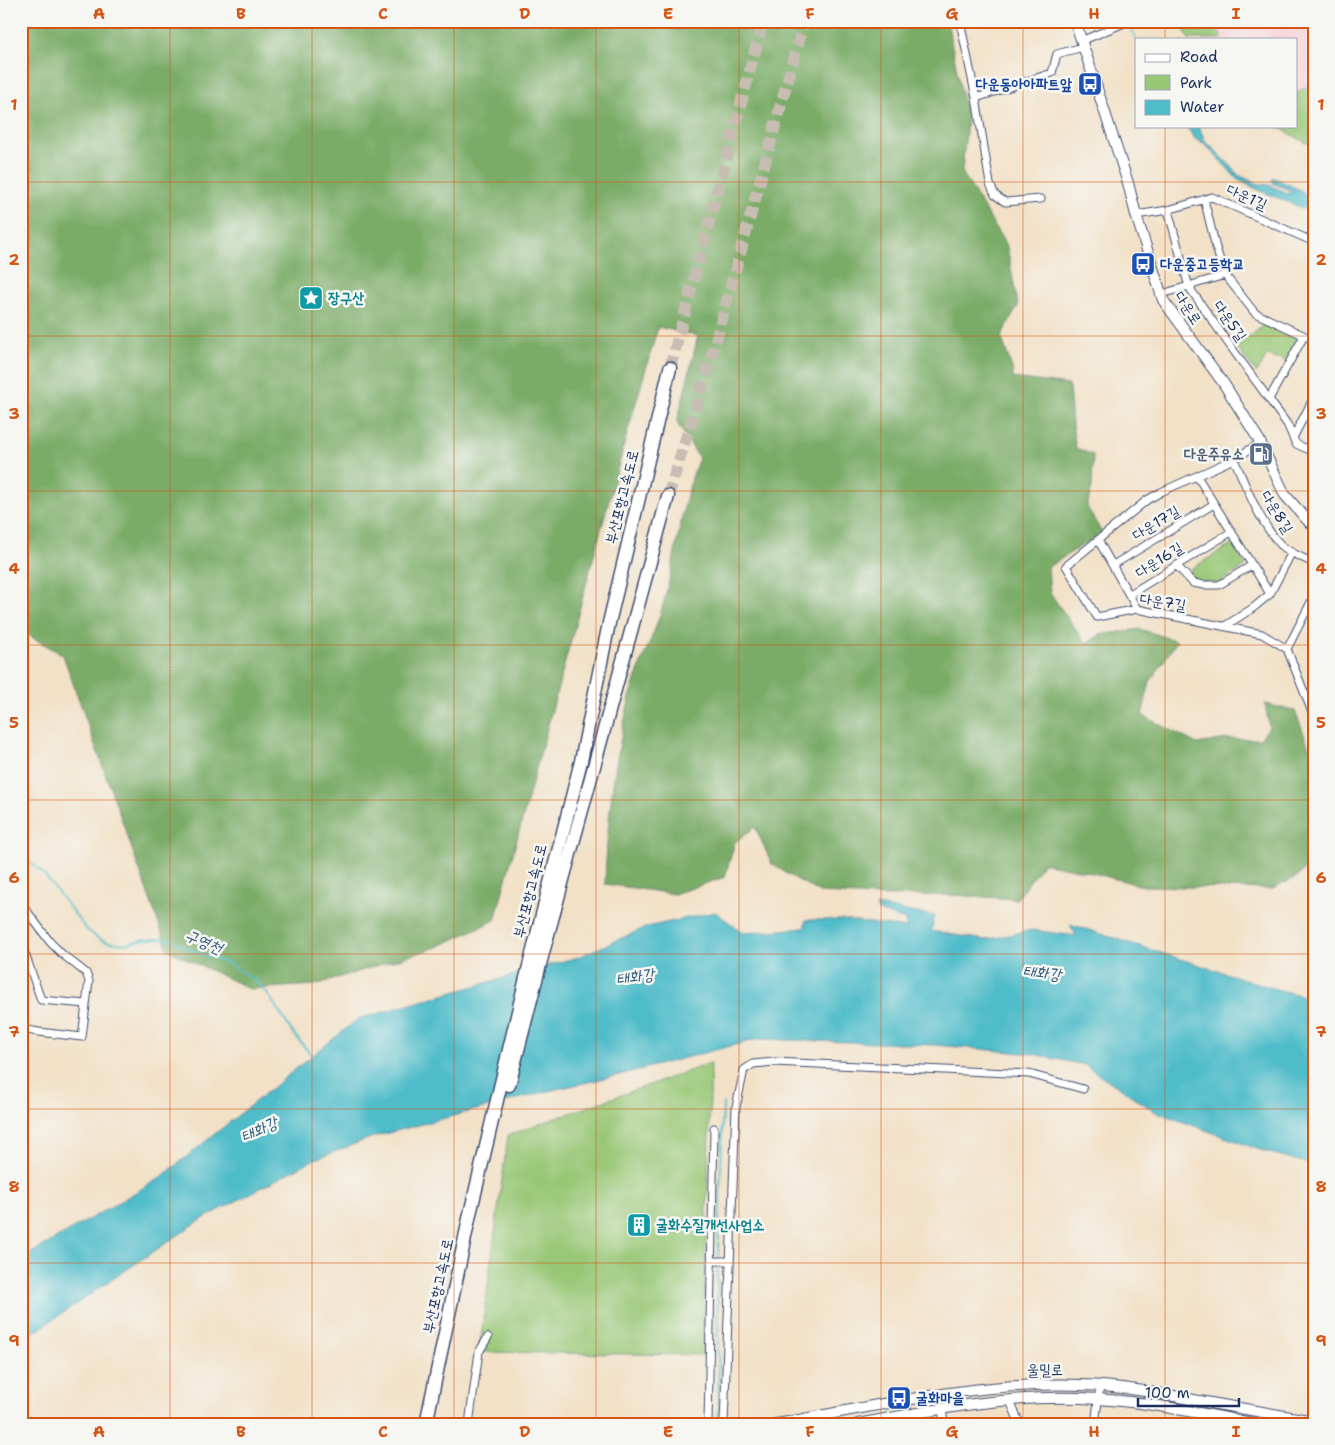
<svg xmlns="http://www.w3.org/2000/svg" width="1335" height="1445" viewBox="0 0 1335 1445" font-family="'Shantell Sans','Poor Story',sans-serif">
<rect width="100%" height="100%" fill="#f6f6f2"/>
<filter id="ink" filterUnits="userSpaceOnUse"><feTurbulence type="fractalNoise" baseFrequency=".02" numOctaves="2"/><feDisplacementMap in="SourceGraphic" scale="10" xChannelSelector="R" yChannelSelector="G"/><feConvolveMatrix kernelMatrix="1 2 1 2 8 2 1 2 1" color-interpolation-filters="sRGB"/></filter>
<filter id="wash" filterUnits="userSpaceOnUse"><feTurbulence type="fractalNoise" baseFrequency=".0096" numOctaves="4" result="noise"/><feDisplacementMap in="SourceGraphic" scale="20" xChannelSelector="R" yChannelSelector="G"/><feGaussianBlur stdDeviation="1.12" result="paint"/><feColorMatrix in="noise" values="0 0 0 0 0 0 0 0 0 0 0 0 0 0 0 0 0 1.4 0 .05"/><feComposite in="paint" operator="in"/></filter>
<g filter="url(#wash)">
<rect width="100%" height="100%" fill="#f2e1c7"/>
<path fill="#f6cfd6" d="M1214,21h100v64l-18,7v-53h-74z"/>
<path fill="#98c776" stroke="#5a7b6a" d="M1179,21h35l8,18h-33z
M1314,85v62l-38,-21h20v-34z
M1267,323l30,15 -9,25 -8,-5 -2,2 -2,-2 -1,1 -7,-5 -11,19 -21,-26z
M1232,544l14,22 -27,17 -25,-2 -6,-5 3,-7z
M711,1063l-8,292 -224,-3 29,-217z"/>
<path fill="#7aac67" stroke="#4a6e62" d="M21,21h926l20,99 -5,52 45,75 11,59 -17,30 11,32 1,10 56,7 3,40 4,23 17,7 -1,32 -5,20 15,26 -54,34 2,26 36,51 14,-9 40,-6 37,12 -27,41 -8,33 55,29 29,-5h34l9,-12 -4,-23 30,7 19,49v18l-4,19 4,41v21l-17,18 -25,12 -129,-3 -54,-14 -46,-9 -26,36 -66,-4 -76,1 -54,-3 -32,-18 -17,-11 -17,-37 -20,15 -10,35 -51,17 -69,-10c2,-65 10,-131 27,-194 8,-29 23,-56 31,-85 14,-49 17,-100 36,-147l-22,-35 21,-87 -40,-9 -31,107 -132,486 -58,27 -122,38 -65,4 -82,-39 -105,-295 -37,-21h-5z"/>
<path fill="#4fbcc9" stroke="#357694" d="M1186,126h13l5,13 27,27 7,9 21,9 10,1 19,8 5,-1 -5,-3 -16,-6 1,-5h2l27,13 12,11v11l-53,-22 -23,-11 -34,-37 -9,-4z
M876,906l59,10 -4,15 54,9 47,-10 44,6 -6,-12 199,63 45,12v166l-51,-14 -107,-39 -71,-47 -52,-11 -97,-9 -178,-6 -139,36 -71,16 -175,46 -60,23 -114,61 -178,120v-82l139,-81 198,-159 220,-62 69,-30 68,-15 29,21 60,-5 2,-8h36l65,8 -2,-8 -27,-9z"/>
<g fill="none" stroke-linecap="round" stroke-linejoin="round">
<path stroke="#4fbcc9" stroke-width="2" d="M1129,23l7,16
M21,858l14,8 7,6 44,57 13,10 9,3 18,2 19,-5h26l18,10 43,16 25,17 12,14 24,37 20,24
M718,1256l5,-153
M717,1424l2,-16 -2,-141"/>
</g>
</g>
<g filter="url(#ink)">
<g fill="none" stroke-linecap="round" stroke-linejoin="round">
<path stroke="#c7bdb2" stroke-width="12" stroke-dasharray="12 6" stroke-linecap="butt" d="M670,368l93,-347
M668,496l44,-141 92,-334"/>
<defs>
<path id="street" d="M960,21l16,77
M1081,41l48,-20
M1041,199l-36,3 -10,-7 -5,-11 -14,-86 76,-25 5,-19 26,-7
M1204,199l12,49 9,27 30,38 59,27
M1168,210l21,77 39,56 59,81 9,20 18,8
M1136,215l32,-5 44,-13 102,45
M1162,294l63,-19
M1269,399l35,-63
M1293,438l21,-41
M1260,443l-26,16 -73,33 -14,8 -81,66 31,51 40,-8 125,25 25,15 27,68
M1234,459c12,27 25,63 46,85 9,9 23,14 34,19
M1197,476l73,118
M1098,540l39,69
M1113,565l101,-61
M1177,566l16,17 11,2h15l33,-20
M1130,594l101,-62
M1225,626l28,-18 17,-14 22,-42
M1287,649l27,-53
M21,903l29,39 12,12 24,19 3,8 -7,56 -43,-5 -18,-3
M21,919l7,-7
M21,942l20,58 45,4
M712,1261h18
M1009,1399l11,25
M942,1408l2,16
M469,1424l10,-72 9,-15
M708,1424l6,-296
M724,1424l12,-317 8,-37 9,-6 21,-2 255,12 54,15
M1095,1424l5,-38"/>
<path id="primary" d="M1075,21l53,162 8,32 27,85 61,84 35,56 26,55 24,27 5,3
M776,1424c101,-18 202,-43 305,-39 42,1 83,9 124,17 36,6 73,13 109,19
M858,1424c74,-14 147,-29 223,-26 59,2 118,15 177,26"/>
<path id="highway" d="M509,1085l35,-136 124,-453
M426,1424l44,-210 55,-232 56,-221 28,-138 61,-255"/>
</defs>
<use href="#street" stroke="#3b4a6e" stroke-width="9"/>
<use href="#primary" stroke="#3b4a6e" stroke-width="12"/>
<use href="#highway" stroke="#3b4a6e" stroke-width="15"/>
<use href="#street" stroke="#fff" stroke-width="7"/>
<use href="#primary" stroke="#fff" stroke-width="10"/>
<use href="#highway" stroke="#fff" stroke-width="12"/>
</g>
</g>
<path fill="none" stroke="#d45514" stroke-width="1" stroke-opacity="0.55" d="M170,21v1403M312,21v1403M454,21v1403M596,21v1403M739,21v1403M881,21v1403M1023,21v1403M1165,21v18M1165,126v1298M21,182h1293M21,336h1293M21,491h1293M21,645h1293M21,800h1293M21,954h1293M21,1109h1293M21,1263h1293"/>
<defs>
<symbol id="bus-square" viewBox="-11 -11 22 22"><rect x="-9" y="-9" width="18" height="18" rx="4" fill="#1a4fb4" stroke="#f6f6f2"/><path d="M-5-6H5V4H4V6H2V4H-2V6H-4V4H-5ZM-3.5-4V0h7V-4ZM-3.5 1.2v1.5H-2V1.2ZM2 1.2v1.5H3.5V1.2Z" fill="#fff"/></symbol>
<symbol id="sight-square" viewBox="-11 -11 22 22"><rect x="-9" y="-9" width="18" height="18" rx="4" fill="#0f9aa8" stroke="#f6f6f2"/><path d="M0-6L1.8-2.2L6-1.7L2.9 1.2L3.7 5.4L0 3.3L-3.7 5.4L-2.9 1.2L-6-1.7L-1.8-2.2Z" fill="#fff"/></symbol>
<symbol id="fuel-square" viewBox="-11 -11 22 22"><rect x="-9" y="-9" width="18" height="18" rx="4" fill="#5c6f8a" stroke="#f6f6f2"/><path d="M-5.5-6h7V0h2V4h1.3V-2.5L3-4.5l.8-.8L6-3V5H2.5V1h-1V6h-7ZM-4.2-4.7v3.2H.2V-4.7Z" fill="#fff"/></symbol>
<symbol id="building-square" viewBox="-11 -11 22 22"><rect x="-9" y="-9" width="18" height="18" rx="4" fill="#0f9aa8" stroke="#f6f6f2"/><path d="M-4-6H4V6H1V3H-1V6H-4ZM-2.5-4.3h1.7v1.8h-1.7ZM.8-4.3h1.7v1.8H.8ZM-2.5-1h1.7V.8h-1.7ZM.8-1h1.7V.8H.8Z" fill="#fff"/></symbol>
</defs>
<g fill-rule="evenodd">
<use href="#bus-square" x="1076" y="70" width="28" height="28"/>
<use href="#bus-square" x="1129" y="250" width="28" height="28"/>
<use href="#sight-square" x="297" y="284" width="28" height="28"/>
<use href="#fuel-square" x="1247" y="440" width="28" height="28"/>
<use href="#building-square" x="625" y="1211" width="28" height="28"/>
<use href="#bus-square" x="885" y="1384" width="28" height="28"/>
</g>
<g text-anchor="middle" stroke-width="5" stroke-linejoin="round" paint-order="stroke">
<g font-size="15" font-weight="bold" fill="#164399" stroke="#f6f6f2" text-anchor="start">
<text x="1072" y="89" text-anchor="end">다운동아아파트앞</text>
<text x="1160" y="269">다운중고등학교</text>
<text x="916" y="1403">굴화마을</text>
</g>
<g font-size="15" fill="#1b2f5e" stroke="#f6f6f2">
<text transform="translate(1247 197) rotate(24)" y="5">다운1길</text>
<text transform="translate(1188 308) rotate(57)" y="5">다운로</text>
<text transform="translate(1230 321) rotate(55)" y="5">다운5길</text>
<text transform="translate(622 497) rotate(-76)" y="5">부산포항고속도로</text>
<text transform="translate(1277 512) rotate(58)" y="5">다운8길</text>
<text transform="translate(1156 523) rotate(-31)" y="5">다운17길</text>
<text transform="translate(1159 560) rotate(-32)" y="5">다운16길</text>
<text transform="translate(1163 602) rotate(9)" y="5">다운7길</text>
<text transform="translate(530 891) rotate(-76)" y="5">부산포항고속도로</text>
<text transform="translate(438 1286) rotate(-78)" y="5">부산포항고속도로</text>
<text transform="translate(1045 1370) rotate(-1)" y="5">울밀로</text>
</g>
<g font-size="15" font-weight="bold" fill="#0d838f" stroke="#f6f6f2" text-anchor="start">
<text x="328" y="303">장구산</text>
<text x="656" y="1230">굴화수질개선사업소</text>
</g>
<g font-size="15" font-weight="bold" fill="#4e5e75" stroke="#f6f6f2" text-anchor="end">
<text x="1244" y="459">다운주유소</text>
</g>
<g font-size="16" font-style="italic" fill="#2b597e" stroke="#f6f6f2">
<text transform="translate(204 941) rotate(23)" y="6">구영천</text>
<text transform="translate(1042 972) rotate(6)" y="6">태화강</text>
<text transform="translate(635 976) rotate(-8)" y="6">태화강</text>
<text transform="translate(259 1129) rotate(-25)" y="6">태화강</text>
</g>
</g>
<rect width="1335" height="1445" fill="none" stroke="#f6f6f2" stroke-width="55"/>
<rect x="1135" y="38" width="162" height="90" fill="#f6f6f2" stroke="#9ea6b7"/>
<rect x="1145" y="54" width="25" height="8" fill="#ffffff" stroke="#9ea6b7"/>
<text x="1180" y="62" font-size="15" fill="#1b2f5e">Road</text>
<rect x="1145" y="75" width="25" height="15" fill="#98c776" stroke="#9ea6b7"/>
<text x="1180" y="88" font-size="15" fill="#1b2f5e">Park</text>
<rect x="1145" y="100" width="25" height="15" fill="#4fbcc9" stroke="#9ea6b7"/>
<text x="1180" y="112" font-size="15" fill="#1b2f5e">Water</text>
<path d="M1138 1398v8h101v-8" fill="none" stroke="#1b2f5e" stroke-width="2.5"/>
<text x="1145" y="1398" font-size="15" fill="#1b2f5e" stroke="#f6f6f2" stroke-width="4" paint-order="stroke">100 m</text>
<rect x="28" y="28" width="1280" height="1390" fill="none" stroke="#d45514" stroke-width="2"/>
<g font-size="16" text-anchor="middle" font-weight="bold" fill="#d45514">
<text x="99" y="19">A</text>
<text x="241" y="19">B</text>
<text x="383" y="19">C</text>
<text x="525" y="19">D</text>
<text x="668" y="19">E</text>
<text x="810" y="19">F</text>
<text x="952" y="19">G</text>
<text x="1094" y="19">H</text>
<text x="1236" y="19">I</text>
<text x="14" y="110">1</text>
<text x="1321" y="110">1</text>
<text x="14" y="265">2</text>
<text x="1321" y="265">2</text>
<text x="14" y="419">3</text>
<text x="1321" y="419">3</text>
<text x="14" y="574">4</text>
<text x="1321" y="574">4</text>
<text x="14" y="728">5</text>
<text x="1321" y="728">5</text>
<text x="14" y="883">6</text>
<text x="1321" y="883">6</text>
<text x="14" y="1037">7</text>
<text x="1321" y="1037">7</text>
<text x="14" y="1192">8</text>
<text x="1321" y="1192">8</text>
<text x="14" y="1346">9</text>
<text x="1321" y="1346">9</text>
<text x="99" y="1437">A</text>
<text x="241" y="1437">B</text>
<text x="383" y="1437">C</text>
<text x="525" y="1437">D</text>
<text x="668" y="1437">E</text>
<text x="810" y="1437">F</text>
<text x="952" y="1437">G</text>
<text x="1094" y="1437">H</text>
<text x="1236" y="1437">I</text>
</g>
</svg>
